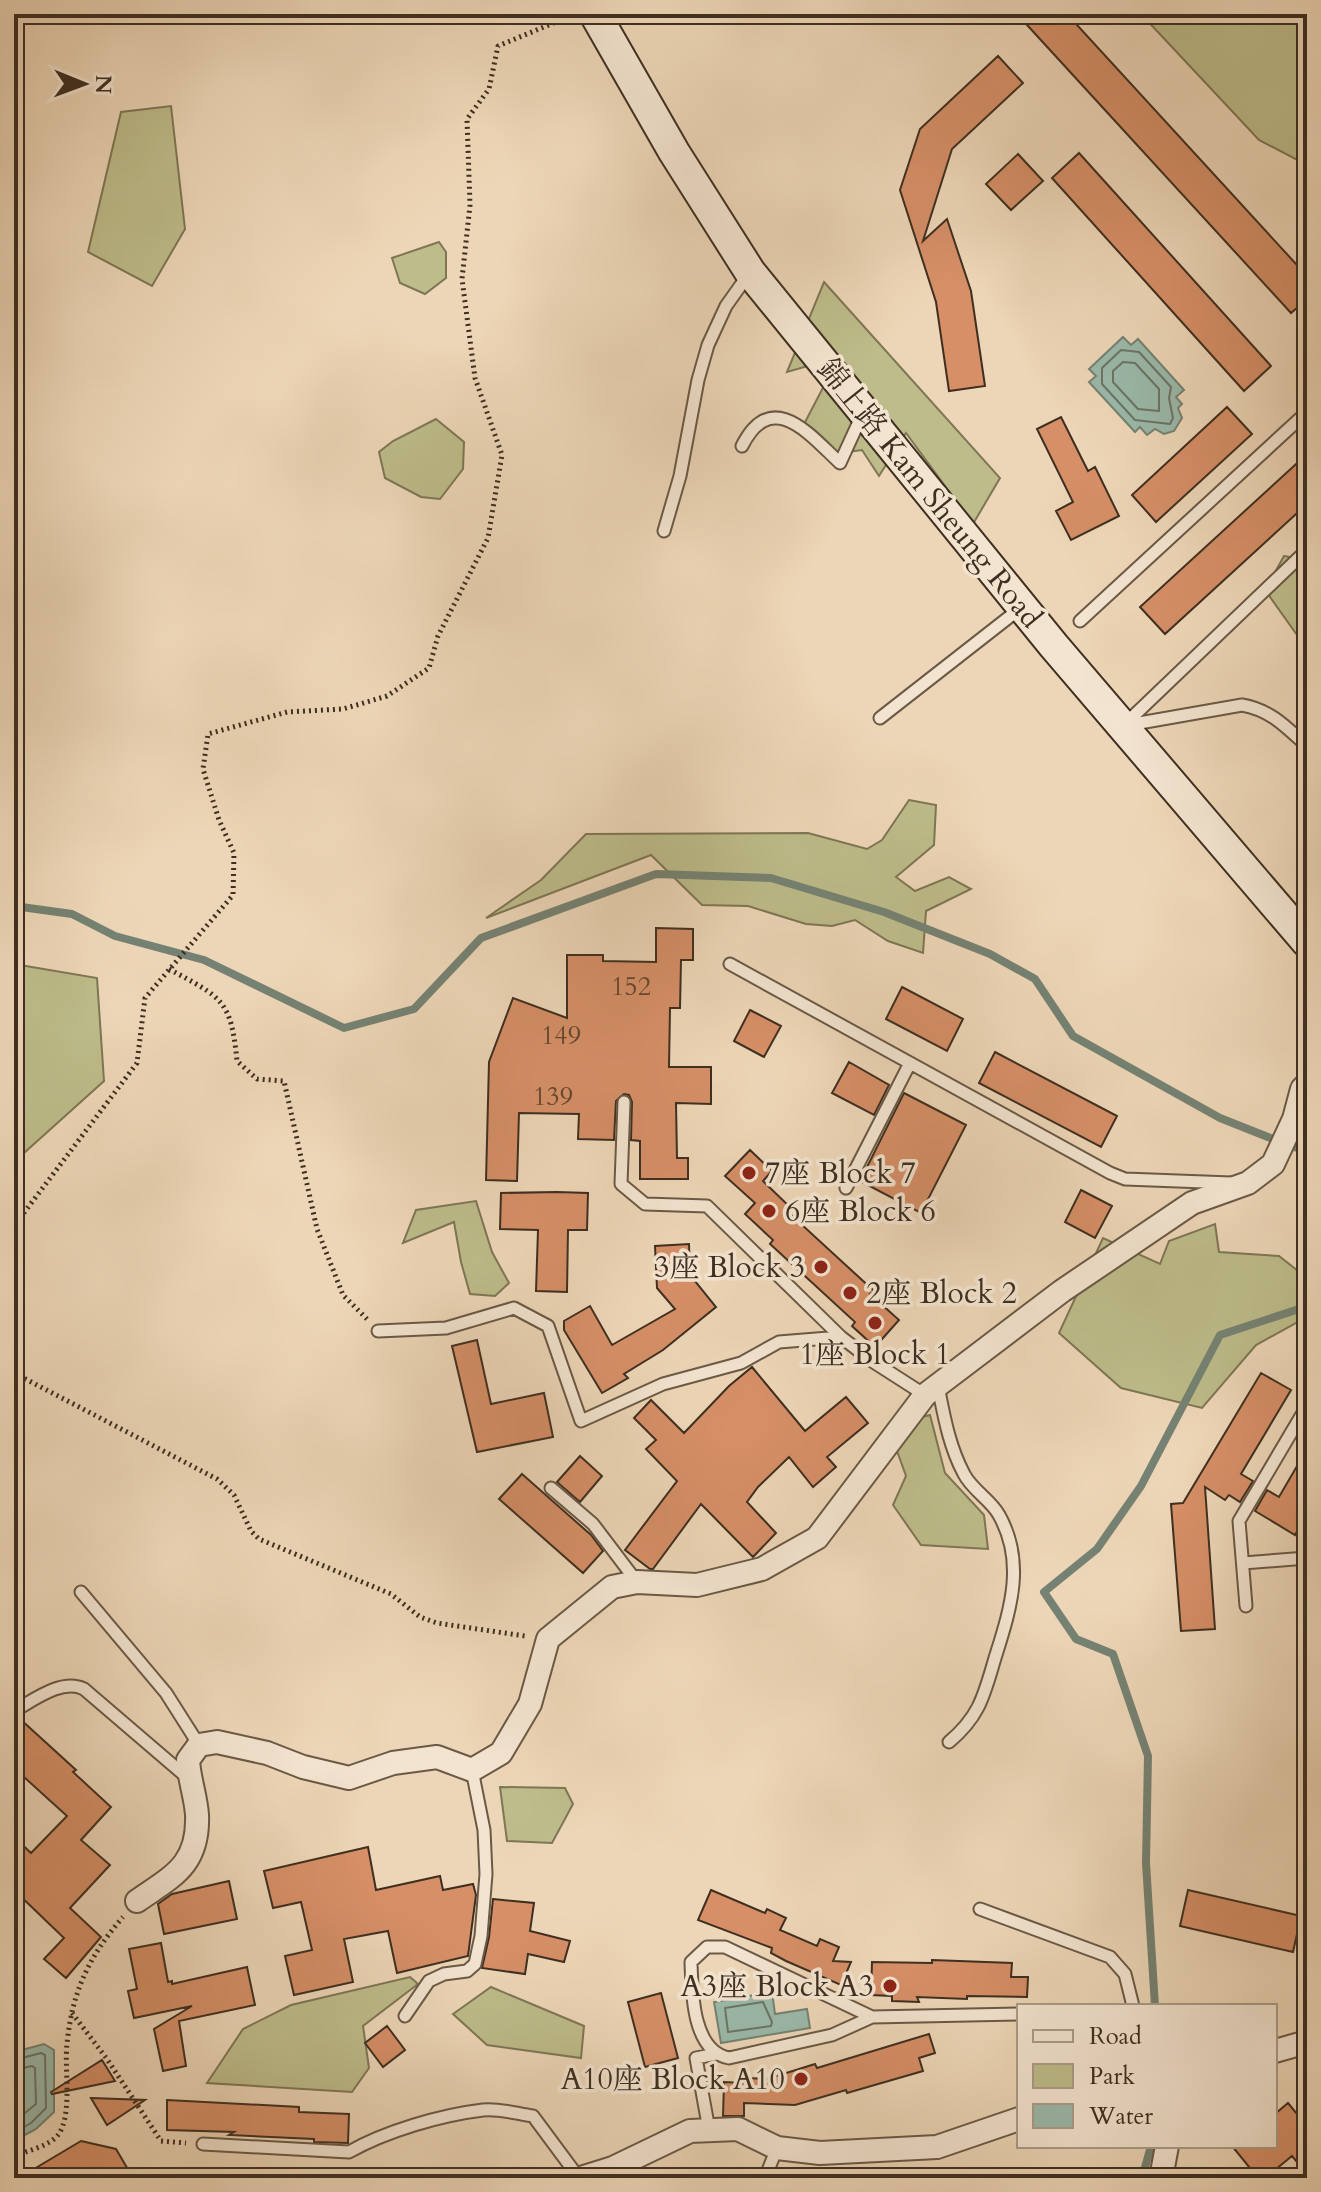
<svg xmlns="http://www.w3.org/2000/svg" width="1321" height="2192" viewBox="0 0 1321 2192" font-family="Cardo,'Noto Serif TC',serif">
<rect width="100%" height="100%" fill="#edd6b7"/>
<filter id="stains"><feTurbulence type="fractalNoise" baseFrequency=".0025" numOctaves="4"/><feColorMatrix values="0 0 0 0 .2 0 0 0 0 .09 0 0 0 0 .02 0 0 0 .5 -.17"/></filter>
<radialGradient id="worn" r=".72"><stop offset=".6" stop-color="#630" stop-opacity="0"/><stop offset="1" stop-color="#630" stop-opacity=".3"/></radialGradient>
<path fill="#bdbc8a" stroke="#7e7656" stroke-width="2" d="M1141,14h166v151l-48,-25z
M171,106l14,123 -33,57 -64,-34 33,-140z
M439,242l7,10v26l-21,16 -25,-11 -8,-25z
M824,282l176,196 -27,46 -67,-91 -27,43 -17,-26 -29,4 -30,-28 36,-69 -52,15z
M436,419l28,23 -1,27 -23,30 -19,-2 -36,-19 -6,-26 14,-11z
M1284,556l23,4v65l-10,10 -32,-45z
M909,800l27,5 -2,40 -38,32 19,14 34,-14 22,12 -45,22 -3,42 -35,-12 -33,-21 -23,6 -26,-2 -58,-18 -46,-1 -51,-50 -165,63 55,-38 45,-46 222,-1 59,16 15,-9z
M14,964l83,14 7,103 -90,81z
M476,1201l16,51 17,31 -14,13 -25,-2 -9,-32 -7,-40 -51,21 13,-33z
M1215,1224l4,28 60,4 28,22v39l-51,28 -54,63 -81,-20 -62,-55 44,-95 57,26 9,-23z
M930,1415l15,58 39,42 4,34 -67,-4 -28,-40 13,-29 -18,-50z
M500,1787l65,1 8,16 -21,39 -45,-2z
M410,1977l8,7 -55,42 6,42 -17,24 -145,-9 36,-54 48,-24z
M491,1987l93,39 -3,32 -94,-13 -34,-31z"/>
<path fill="#9ab9aa" stroke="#758273" stroke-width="2" d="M1123,337l8,8 7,-6 46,51 -8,7 6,7 -4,4 4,10 -8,13 -10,3 -9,-5 -8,6 -7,-8 -5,5 -46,-50 7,-6 -7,-7z
M772,1992l3,22 32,-5 3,19 -89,15 -7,-41z
M44,2044l10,6v62l-18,17 -22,12v-89z"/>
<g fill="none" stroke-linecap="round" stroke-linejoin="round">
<path stroke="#6c7466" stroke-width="2" d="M1121,350l18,2 32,35 -2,11 4,20 -3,6 -35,-4 -33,-36v-16z
M1123,362l12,1 24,26v22l-21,-2 -25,-27v-11z
M763,2002l9,20 -1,4 -43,6 -3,-24z
M14,2060l27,-7 4,2 1,53 -15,15 -17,10
M14,2070l18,-4 3,2 1,36 -22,18"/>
<path stroke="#758273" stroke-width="8" d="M14,906l58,8 43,22 89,24 140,68 70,-19 67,-71 175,-64 115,4 113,34 106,42 45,25 38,57 147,82 73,29 14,2
M1155,2006l-9,-143 2,-107 -35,-102 -37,-15 -32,-47 53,-43 44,-63 79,-151 79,-26 8,-8
M1142,2178l9,-32"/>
</g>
<path fill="#d68f67" stroke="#3e2f21" stroke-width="2" d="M1017,14h50l240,262v23l-16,14z
M998,56l25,27 -71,66 -29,92 24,-22 24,72 14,95 -36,5 -13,-89 -36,-112 20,-61z
M1079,153l192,213 -27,25 -192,-213z
M1018,154l25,27 -32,29 -25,-26z
M1227,407l25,27 -96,88 -24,-27z
M1061,417l27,54 7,-4 24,49 -48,24 -15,-29 17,-9 -36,-73z
M1307,454v50l-142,130 -25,-27z
M656,928l37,1v31h-12l-1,48h-10l-1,59h42v37l-35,-1 1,55h11v21h-48v-38l-9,-1 1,-38 -3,-7 -5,-1 -8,7 -2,39 -36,-1 1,-25 -60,-1 -2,68 -31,-1 3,-118 24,-64 54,20v-63h36v6l53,1z
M902,987l61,32 -16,32 -61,-32z
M750,1010l31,16 -17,31 -30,-16z
M995,1052l122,64 -16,31 -122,-64z
M849,1062l40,23 -15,30 -42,-22z
M904,1093l62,32 -45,88 -61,-32z
M750,1150l22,21 -9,10 29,28 -3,4 85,78 -4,3 29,26 -24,27 -23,-21 3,-4 -85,-78 3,-4 -28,-26 10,-11 -30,-27z
M1081,1190l31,16 -17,32 -30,-16z
M557,1192l31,1 -1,37h-19l-1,62 -31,-1 2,-61 -38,-1 1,-36z
M689,1244l1,31 26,32 -53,43 -39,24 4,4 -26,15 -38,-63v-9l26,-15 22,39 63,-36 -18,-21 -2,-42z
M477,1340l14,64 53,-11 9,44 -76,15 -25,-106z
M752,1367l53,64 41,-34 22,26 -41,34 9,10 -23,20 -24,-30 -31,30 -11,15 29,31 -23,24 -52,-53 -48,65h-3l-25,-19 52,-69 -31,-32 10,-9 -22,-22 17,-18 33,33 45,-47z
M1261,1373l30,17 -50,84 12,7 -13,21 -11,-7 -4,5 -20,-13 10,142 -34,2 -10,-127 12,-1z
M1307,1449v64l-12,22 -40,-24 12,-21 12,7z
M580,1456l22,20 -22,26 -23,-20z
M522,1474l69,61 12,16 -20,22 -84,-74z
M19,1718l57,52 -3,2 38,35 -30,33 29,25 -40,43 31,29 -35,41 -22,-19 20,-21 -50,-48v-53l17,16 36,-37 -53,-48v-49z
M368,1847l8,43 64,-14 3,14 30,-6 3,11 -8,61 -71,17 -9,-42 -44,8 9,43 -59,13 -9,-39 27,-6 -11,-48 -28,6 -9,-37z
M229,1881l8,38 -73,15 -6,-30 14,-10z
M711,1890l54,23 2,-4 19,9 -6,12 37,16 3,-7 19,8 -6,14 18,1 -10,23 -55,-24 -15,-8 1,-5 -74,-28z
M1188,1890l113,26 -8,36 -113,-26z
M493,1899l41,4 -4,28 40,10 -6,21 -36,-8 -3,20 -43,-6 7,-31z
M161,1943l7,39 4,-1v3l75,-17 8,38 -76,16 7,45 -23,5 -9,-42 38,-23 -58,12 -6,-27 9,-2 -8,-40z
M932,1960l80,3 -1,14h17l-1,20 -60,-1v3l-50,-2 2,5 -27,-1v-5l-21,-1 1,-33 60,1z
M661,1993l17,65 -33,9 -17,-65z
M387,2026l18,24 -22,17 -18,-24z
M929,2034l6,19 -16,5 4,13 -76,22 -1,-3 -51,15 -51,-2v13h-21l1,-34 21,1v-5l22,1 48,-15 2,4z
M102,2060l13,21 -63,13 -1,-2z
M91,2098l54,2 -38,25z
M167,2100l132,7v5l50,2 -1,29 -34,-1v-3l-85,-4 5,-3 -67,-2z
M1288,2103l19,23v48l-15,-18 -27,22h-7l-26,-32h43v-32z
M81,2141l35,8 17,29h-114z"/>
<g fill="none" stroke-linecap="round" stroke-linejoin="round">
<defs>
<path id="lane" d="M742,446c30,-59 68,-11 98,17l22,-48
M664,531l16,-55 18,-96 10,-35 18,-39 22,-31
M1080,621l227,-209
M880,718l142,-111
M1128,725l114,-20c29,5 44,22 65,41
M1123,726l184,-176
M730,964l380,209 15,6 106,4
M624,1102l-3,82 24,20 62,2 134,131
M846,1188l64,-125
M378,1331l68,-3 68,-20 34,18 33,95 82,-37 78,-21 38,-21 62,-5 31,24 53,34
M938,1386c6,30 11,60 26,88 8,16 27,26 35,41 27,48 11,95 -4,143 -11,37 -15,58 -46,84
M551,1488l42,36 44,58
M1243,1563l64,-5
M81,1592l85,101 33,52
M1246,1606l-7,-85 68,-115
M14,1711c20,-11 48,-33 70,-22l105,90
M980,1909l130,48 15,17 8,32
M405,2016l24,-35 15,-7 23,-3 8,-7 6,-28 5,-62 -2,-44 -12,-60
M872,2017l-147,-70h-18l-16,15c1,30 1,89 38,96l103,-23 40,-18 147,-3
M709,2130l-13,-72 20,-4
M203,2144l146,8c37,-21 92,-37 134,-42 15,-2 35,4 50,6l46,62
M765,2178l12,-30"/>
<path id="street" d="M137,1901c36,-25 62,-36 60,-86 -1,-18 -8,-36 -9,-55l11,-15 18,-3 50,11 36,14 46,11 44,-15 44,-6 35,13 29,-17 29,-49 18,-65 64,-52 25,-5 60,3 65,-16 55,-31 108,-143 137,-104 130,-88 56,-20 25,-19 21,-45 8,-30 5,-5
M1275,2051l32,-9
M581,2178l32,-10 77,-37 48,-2 39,19 43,5 117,-6 82,-28
M1161,2178l6,-32"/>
<path id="secondary" d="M595,14l79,138 76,120 304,374 253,296"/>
</defs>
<use href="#lane" stroke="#6a5946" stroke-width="15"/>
<use href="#street" stroke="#6a5946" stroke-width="26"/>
<use href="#secondary" stroke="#3e2f21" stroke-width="34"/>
<path stroke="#3e2f21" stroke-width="5" stroke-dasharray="2 4" stroke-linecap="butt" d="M169,969c53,29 62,30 68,92l20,18 27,2 33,148 26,66 24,24
M14,1266l9,-52 114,-151 8,-65 88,-103 1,-42 -15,-33 -16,-51 5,-35 79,-22 56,-3 44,-13 42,-28 9,-32 50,-98 14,-83 -27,-77 -13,-99 8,-74 -3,-86 22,-30 9,-43 70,-29
M14,1373l203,106 17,16 17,36 8,8 132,55 29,23 17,6 88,13
M72,2013l35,46 54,82 25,2
M14,2156c13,-5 35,-10 44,-21 15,-20 6,-67 9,-91 5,-52 22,-88 56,-127"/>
<use href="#lane" stroke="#f3e4d0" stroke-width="11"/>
<use href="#street" stroke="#f3e4d0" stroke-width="22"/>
<use href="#secondary" stroke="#f3e4d0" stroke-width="30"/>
</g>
<g fill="#8f2418" stroke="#f3e4d0" stroke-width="3">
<circle cx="749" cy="1173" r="8"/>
<circle cx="769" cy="1211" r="8"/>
<circle cx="821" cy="1267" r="8"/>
<circle cx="850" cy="1293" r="8"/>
<circle cx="875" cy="1323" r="8"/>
<circle cx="890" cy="1986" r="8"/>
<circle cx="801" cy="2079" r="8"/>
</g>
<g text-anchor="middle" stroke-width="7" stroke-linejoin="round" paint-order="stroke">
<g font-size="26" fill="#644732">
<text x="631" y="995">152</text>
<text x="561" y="1044">149</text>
<text x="553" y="1105">139</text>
</g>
<g font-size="30" fill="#3e2f21" stroke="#f3e4d0">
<text transform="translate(930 493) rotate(51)" y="10">錦上路 Kam Sheung Road</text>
</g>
<g font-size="30" fill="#3e2f21" stroke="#f3e4d0" text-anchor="start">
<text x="765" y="1183">7座 Block 7</text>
<text x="785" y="1221">6座 Block 6</text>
<text x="805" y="1277" text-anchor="end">3座 Block 3</text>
<text x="866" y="1303">2座 Block 2</text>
<text x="875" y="1364" text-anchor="middle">1座 Block 1</text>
<text x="874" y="1996" text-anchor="end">A3座 Block A3</text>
<text x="785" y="2089" text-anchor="end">A10座 Block A10</text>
</g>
</g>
<rect width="1321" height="2192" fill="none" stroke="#edd6b7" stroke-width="48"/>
<rect x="16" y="16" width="1289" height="2160" fill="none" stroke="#3e2f21" stroke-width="4"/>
<rect x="24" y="24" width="1273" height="2144" fill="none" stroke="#3e2f21" stroke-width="2"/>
<rect x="1017" y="2004" width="260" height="144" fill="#f3e4d0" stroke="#ab9c8a" stroke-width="2"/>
<rect x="1033" y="2030" width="40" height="12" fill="#f3e4d0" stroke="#ab9c8a" stroke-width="2"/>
<text x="1089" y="2044" font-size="24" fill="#3e2f21">Road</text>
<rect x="1033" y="2064" width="40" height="24" fill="#bdbc8a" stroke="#ab9c8a" stroke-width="2"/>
<text x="1089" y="2084" font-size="24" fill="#3e2f21">Park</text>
<rect x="1033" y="2104" width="40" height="24" fill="#9ab9aa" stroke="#ab9c8a" stroke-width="2"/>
<text x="1089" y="2124" font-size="24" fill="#3e2f21">Water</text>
<g transform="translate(84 84) rotate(91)" stroke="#f3e4d0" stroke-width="6" paint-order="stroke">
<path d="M0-6L14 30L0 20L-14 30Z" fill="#3e2f21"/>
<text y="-12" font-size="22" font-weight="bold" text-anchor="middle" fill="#3e2f21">N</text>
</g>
<rect width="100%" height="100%" filter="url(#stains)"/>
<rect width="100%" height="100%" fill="url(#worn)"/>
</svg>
